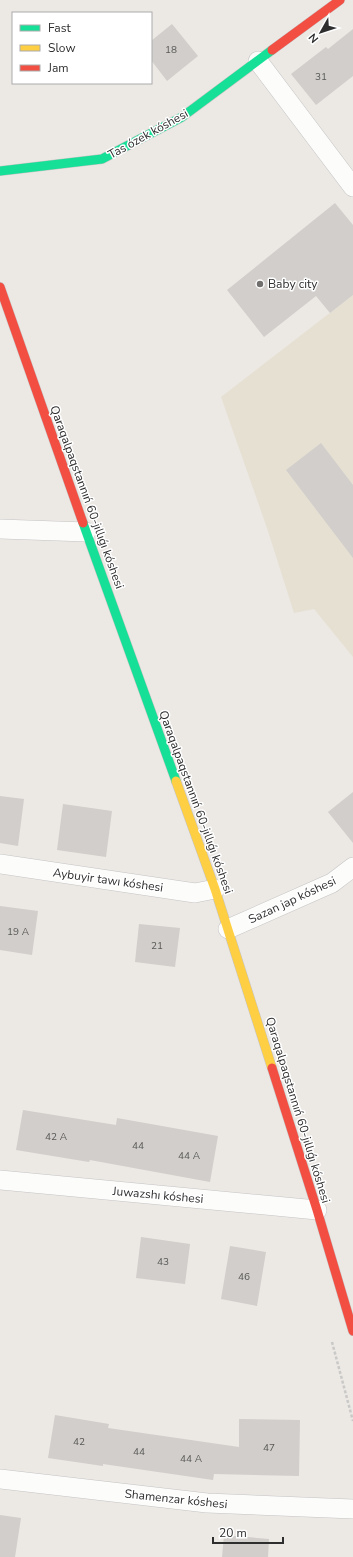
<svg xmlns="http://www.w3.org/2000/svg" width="353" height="1557" viewBox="0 0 353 1557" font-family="'Nunito Sans',sans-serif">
<rect width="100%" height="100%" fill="#ece8e4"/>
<path fill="#e6e0d3" d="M353,295v362l-39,-48 -20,4 -27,-85 -46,-131z"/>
<path fill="#d1cecb" d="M172,24l26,32 -31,25 -16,-21v-19z
M353,29v47l-37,29 -25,-31 35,-27 2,2z
M335,203l18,22v70l-23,18 -14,-17 -52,41 -37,-47z
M321,443l32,42v73l-67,-88z
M353,792v51l-25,-31z
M0,796l24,3 -6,47 -18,-3z
M63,804l49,7 -6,46 -49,-7z
M0,906l38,5 -6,44 -32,-5z
M139,924l41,4 -5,39 -40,-5z
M23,1110l93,15 1,-7 101,18 -8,46 -120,-22 -1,2 -73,-12z
M141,1237l49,7 -5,40 -49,-6z
M230,1246l36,6 -9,54 -36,-7z
M55,1415l54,9 -1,4 131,19v-28l61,1 -1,56 -85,-2 -1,6 -110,-16v2l-55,-8z
M0,1515l21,3 -6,39h-15z
M224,1535l45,4 -1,18h-46z"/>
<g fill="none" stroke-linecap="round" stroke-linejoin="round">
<defs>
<path id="street" d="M258,61l95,126
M0,529l86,3
M0,864l195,29 20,-4
M228,929l104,-46 21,-16
M0,1180l317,30
M0,1479l207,24 146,6"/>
<path id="fast" d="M0,171l102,-12 80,-42 90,-67
M83,523l93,258"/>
<path id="slow" d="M176,781l39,108 57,179"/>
<path id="jam" d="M272,50l68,-50
M0,287l83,236
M272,1068l45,142 36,121"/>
</defs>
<use href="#street" stroke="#c5c4c5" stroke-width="20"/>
<use href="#fast" stroke="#c5c4c5" stroke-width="10"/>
<use href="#slow" stroke="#c5c4c5" stroke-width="10"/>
<use href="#jam" stroke="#c5c4c5" stroke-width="10"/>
<path stroke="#c9c9c8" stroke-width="2.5" stroke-dasharray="3 2" stroke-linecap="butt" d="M332,1342l21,79"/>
<use href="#street" stroke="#fcfcfb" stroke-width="19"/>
<use href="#fast" stroke="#16e098" stroke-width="9"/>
<use href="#slow" stroke="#ffcf43" stroke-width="9"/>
<use href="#jam" stroke="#f24e42" stroke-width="9"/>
</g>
<circle fill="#706f6e" stroke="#fff" stroke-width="1.5" cx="260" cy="284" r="4"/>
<g text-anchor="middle" stroke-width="3" stroke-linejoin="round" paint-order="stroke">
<g font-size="10" fill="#585857">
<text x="171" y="53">18</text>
<text x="321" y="80">31</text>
<text x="18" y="935">19 А</text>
<text x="157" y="949">21</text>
<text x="56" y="1140">42 А</text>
<text x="138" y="1149">44</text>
<text x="189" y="1159">44 А</text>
<text x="163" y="1265">43</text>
<text x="244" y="1280">46</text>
<text x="79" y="1445">42</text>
<text x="269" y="1451">47</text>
<text x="139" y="1455">44</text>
<text x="191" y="1462">44 А</text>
</g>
<g font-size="12" fill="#2e2e2e" stroke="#fff">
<text transform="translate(148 134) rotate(-29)" y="4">Tas ózek kóshesi</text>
<text transform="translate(87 497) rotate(70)" y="4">Qaraqalpaqstannıń 60-jıllıǵı kóshesi</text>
<text transform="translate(196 802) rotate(70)" y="4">Qaraqalpaqstannıń 60-jıllıǵı kóshesi</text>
<text transform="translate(108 880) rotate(8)" y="4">Aybuyir tawı kóshesi</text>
<text transform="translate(292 900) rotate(-25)" y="4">Sazan jap kóshesi</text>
<text transform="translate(298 1110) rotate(73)" y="4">Qaraqalpaqstannıń 60-jıllıǵı kóshesi</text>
<text transform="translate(158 1195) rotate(5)" y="4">Juwazshı kóshesi</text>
<text transform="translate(176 1499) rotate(6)" y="4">Shamenzar kóshesi</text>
</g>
<g font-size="12" fill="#2e2e2e" stroke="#fff" text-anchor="start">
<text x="268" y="288">Baby city</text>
</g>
</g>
<rect x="12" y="12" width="140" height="72" fill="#ffffff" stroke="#ababab"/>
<rect x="20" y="25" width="20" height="6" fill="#16e098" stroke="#ababab"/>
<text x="48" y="32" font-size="12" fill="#2e2e2e">Fast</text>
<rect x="20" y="45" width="20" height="6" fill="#ffcf43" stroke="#ababab"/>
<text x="48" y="52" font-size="12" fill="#2e2e2e">Slow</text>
<rect x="20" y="65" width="20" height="6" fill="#f24e42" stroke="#ababab"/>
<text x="48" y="72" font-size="12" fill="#2e2e2e">Jam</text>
<g transform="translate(321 32) rotate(231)" stroke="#ffffff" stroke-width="3" paint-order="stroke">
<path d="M0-3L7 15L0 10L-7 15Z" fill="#2e2e2e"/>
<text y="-6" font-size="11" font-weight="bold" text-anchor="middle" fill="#2e2e2e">N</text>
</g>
<path d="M213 1537v6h70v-6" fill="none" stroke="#2e2e2e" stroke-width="2"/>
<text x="219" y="1537" font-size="12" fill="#2e2e2e" stroke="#ffffff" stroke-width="3" paint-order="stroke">20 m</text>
</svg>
